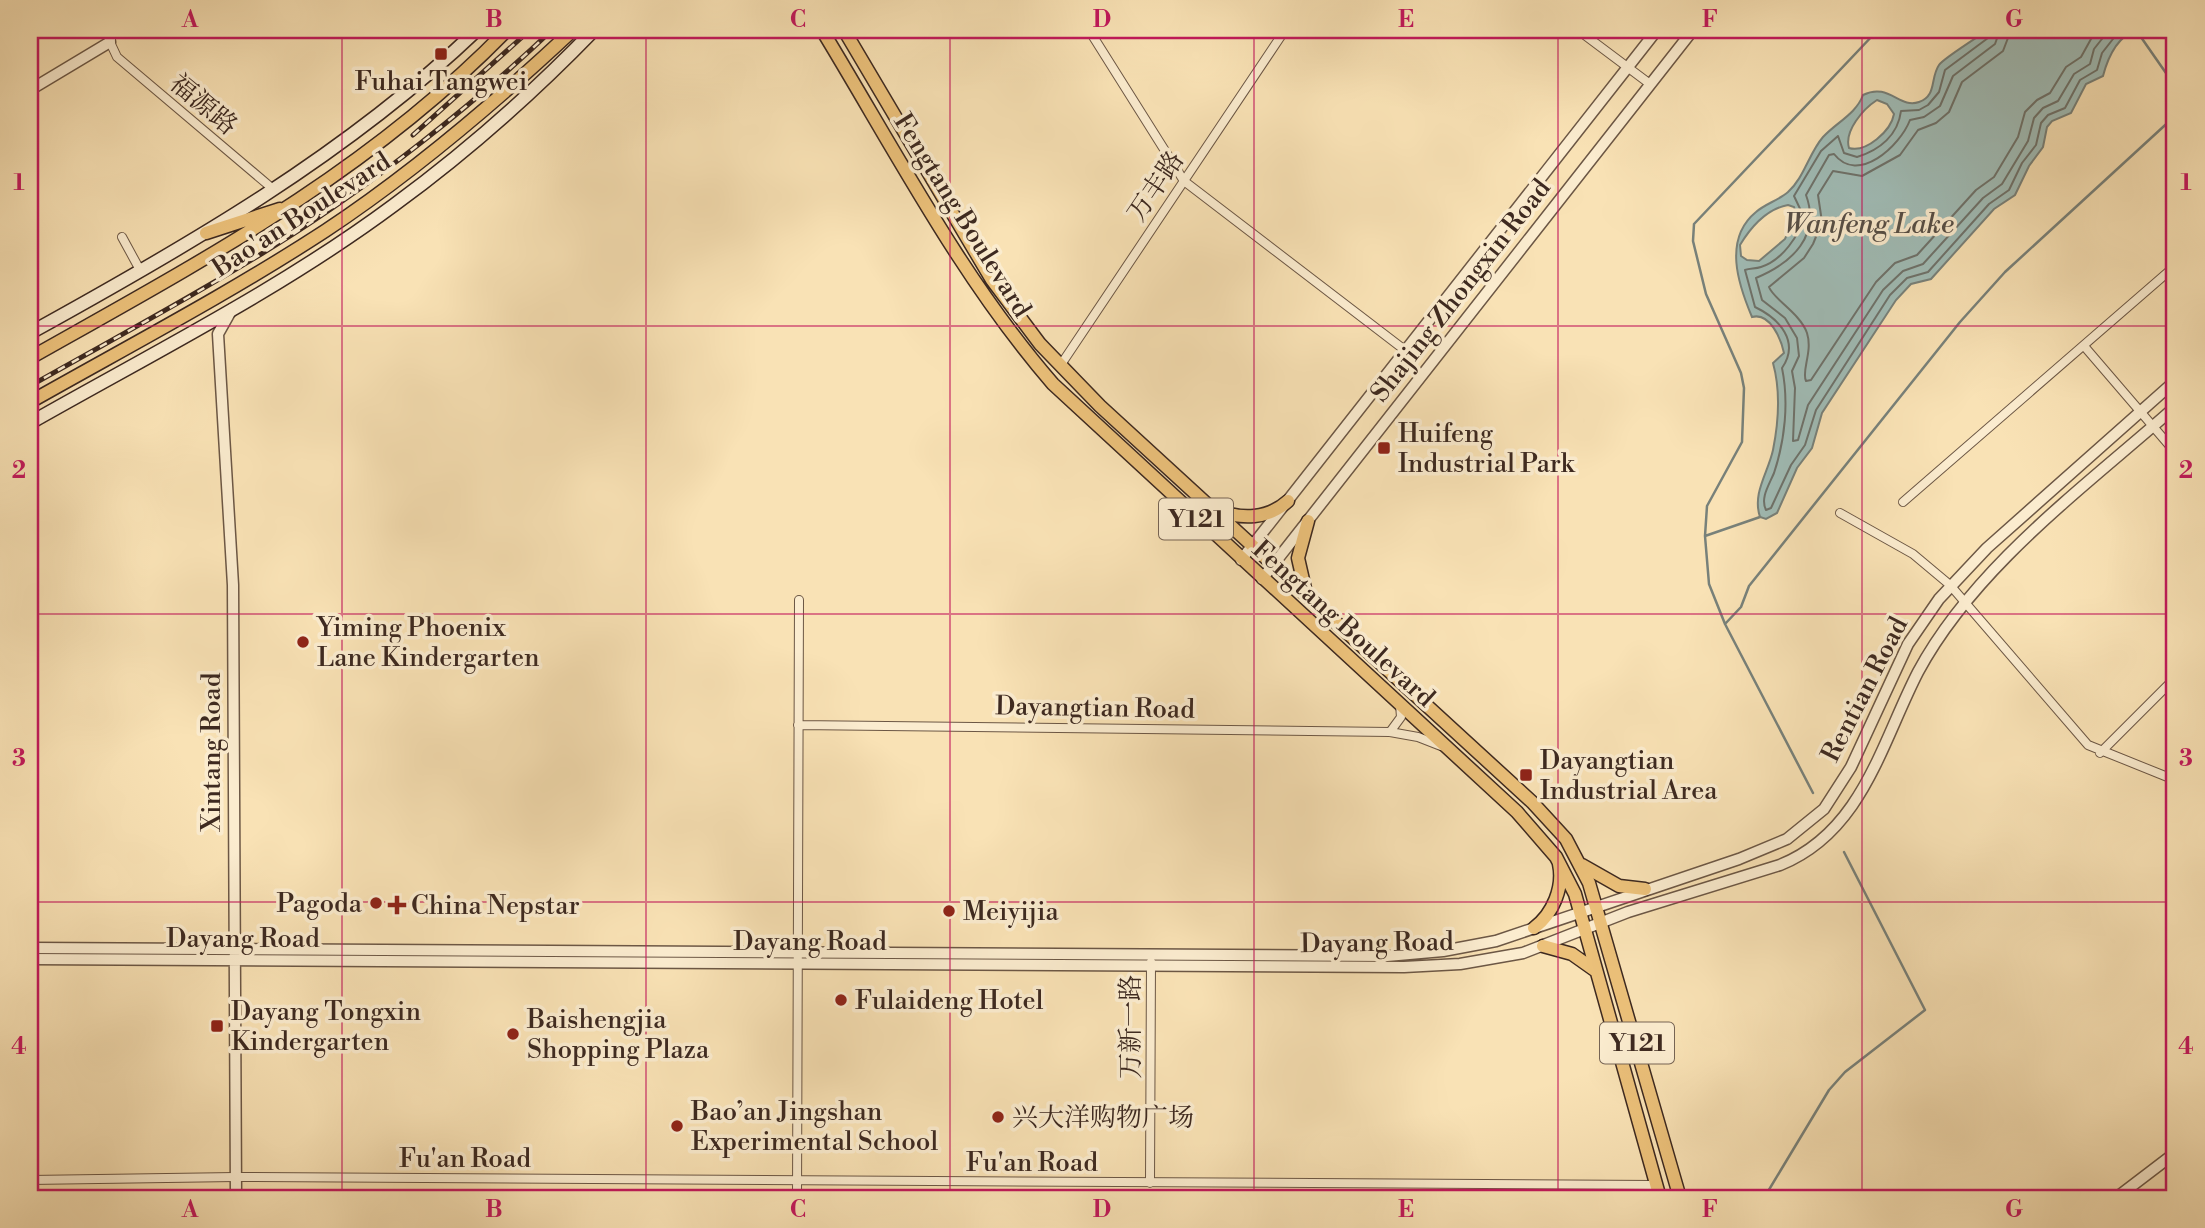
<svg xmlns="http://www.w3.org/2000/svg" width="2205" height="1228" viewBox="0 0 2205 1228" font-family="'Libre Bodoni','Noto Serif SC',serif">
<rect width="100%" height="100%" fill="#f9e2b5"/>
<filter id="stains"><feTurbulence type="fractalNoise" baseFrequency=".00286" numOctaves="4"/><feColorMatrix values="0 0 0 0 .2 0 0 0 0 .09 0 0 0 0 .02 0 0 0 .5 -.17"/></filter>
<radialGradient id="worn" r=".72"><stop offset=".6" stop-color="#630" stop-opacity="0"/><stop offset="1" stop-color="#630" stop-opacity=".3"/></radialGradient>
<path fill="#a0bcb6" stroke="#78817a" stroke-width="2" fill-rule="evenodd" d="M1988,30h148c-19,7 -28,27 -33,46l-17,8 -15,29 -19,8 -5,6 -4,20 -14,19 -14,29 -21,14 -63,70 -20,5 -15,16 -74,113 -10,35 -15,20 -20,45 -11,6 -6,-2c-8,-24 8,-44 13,-67 6,-30 8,-58 0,-87l11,-10c-3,-14 -14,-41 -32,-36 -14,-33 -29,-78 4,-105 9,-8 23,-12 32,-20 16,-14 21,-39 35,-55 14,-15 33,-23 40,-42 26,-13 36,14 56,7 18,-6 11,-24 20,-37 5,-7 39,-28 49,-35zM1877,100l10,4 7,10c-3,17 -28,39 -45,34 -5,-17 14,-39 28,-48zM1788,205l6,2 2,7 -11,25 -26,22 -12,-1 -6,-4 -1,-11c11,-18 26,-36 48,-40z"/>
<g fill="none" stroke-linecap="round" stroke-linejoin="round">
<path stroke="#6e726b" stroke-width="2" d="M1991,30l-3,8 -43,32 -6,22 -11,13 -9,5 -18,1c-3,24 -21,39 -44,46l-13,-4 -6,-17 -17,15 -27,45 9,19c-2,20 -22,46 -42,52 -6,2 -11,1 -16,3l10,37c25,12 45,35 27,61 7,34 3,72 -8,105 -5,12 -14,25 -8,37l5,-2 20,-43 14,-20 11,-35 74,-115 17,-17 21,-6 61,-68 20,-14 13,-27 14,-18 5,-22 7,-8 17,-7 15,-28 17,-10 5,-17 18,-23
M2000,30l-5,14 -42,32 -13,30 -16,11 -14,3c-10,26 -52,65 -76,34l-5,1 -23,40c15,41 -14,68 -50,83l6,22 23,18 12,20 2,18 -7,15 3,17 -2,53 5,-1 10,-35 75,-115 20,-19 20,-7 60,-66 19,-14 26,-43 6,-23 9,-10 15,-7 16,-27 16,-10 4,-15 15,-19
M2011,30l-8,21 -41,31 -13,30 -13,11 -18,7 -18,25 -38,21 -29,-5 -15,24 4,27 -9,22 -9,14 -35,29c4,12 31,26 38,46 6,19 -6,38 -1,48l5,-1 65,-98 19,-19 22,-8 59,-65 18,-13 24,-40 7,-25 12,-12 13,-7 16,-26 15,-10 15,-27"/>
<path stroke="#78817a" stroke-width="2.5" d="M2136,30l39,56
M1705,536l55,-19
M1725,624l16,-17 8,-21 211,-264 45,-50 170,-156
M1813,793l-88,-169 -16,-40 -4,-48 2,-30 35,-64 2,-54 -3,-15 -35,-79 -13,-53 1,-17 181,-191
M1764,1198l65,-108 16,-18 80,-62 -81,-158"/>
<defs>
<path id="minor" d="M114,30l-4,12 7,15 156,132
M1089,30l95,151 222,170
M1578,30l72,54
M122,237l18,33
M2084,346l91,106
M1060,366l225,-336
M1903,502l272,-236
M1840,513l73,41 37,31 138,160 87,35
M798,725l592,7 28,5 23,9
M1390,732l11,-15 -1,-12
M2100,753l75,-75
M30,1180l205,-3 1421,8
M1150,1183l1,-221
M797,1198l2,-598"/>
<path id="tertiary" d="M30,90l80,-48
M232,309l-14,25 15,251 3,613
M1241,560l416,-530
M1262,579l431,-549
M30,948l1357,8 56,-5 53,-10 243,-82 48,-20 37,-30 27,-42 57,-123 31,-45 48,-51 188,-167
M30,959l1374,8 56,-3 63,-11 105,-41 152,-47c82,-33 101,-121 138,-193 57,-106 168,-186 257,-265
M2116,1198l59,-45"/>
<path id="secondary" d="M30,333c158,-87 316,-178 447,-303
M30,423c123,-70 251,-134 364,-218 71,-52 139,-112 200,-175"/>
<path id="primary" d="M822,30c73,120 139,248 231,354l464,428 39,45 19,37 85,304
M844,30l148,250 48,64 60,62 432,396 34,37 23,44 91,315
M206,233l74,-24
M30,358c172,-97 338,-185 477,-328
M30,402c99,-56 200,-109 295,-171 89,-59 171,-129 248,-201
M1217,510c25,10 51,9 71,-9
M1306,593l-8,-35 10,-37
M1582,865l37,21 26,3
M1534,928c19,-14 30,-41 25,-64
M1543,946l29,8 24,17"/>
</defs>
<use href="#minor" stroke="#6c5745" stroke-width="10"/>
<use href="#tertiary" stroke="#6c5745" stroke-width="13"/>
<use href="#secondary" stroke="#3d2920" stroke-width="15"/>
<use href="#primary" stroke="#3d2920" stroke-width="15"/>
<use href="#minor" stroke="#fbeccf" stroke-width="8"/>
<use href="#tertiary" stroke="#fbeccf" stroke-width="10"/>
<use href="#secondary" stroke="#fbeccf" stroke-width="12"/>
<use href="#primary" stroke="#ecc17a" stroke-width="12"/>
<defs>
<path id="rail" d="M413,135l117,-105
M30,386c83,-47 168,-92 249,-143 93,-58 194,-138 273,-213"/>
</defs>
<use href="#rail" stroke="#3d2920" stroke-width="5"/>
<use href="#rail" stroke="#fbeccf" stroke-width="2.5" stroke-dasharray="8" stroke-linecap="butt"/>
</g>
<path fill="none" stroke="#c2185b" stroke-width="2" stroke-opacity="0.55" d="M342,30v1168M646,30v1168M950,30v1168M1254,30v1168M1558,30v1168M1862,30v1168M30,326h2145M30,614h2145M30,902h2145"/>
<g fill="#8f2418" stroke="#fbeccf" stroke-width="2.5">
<rect x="434" y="47" width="14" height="14" rx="3.5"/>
<rect x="1377" y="441" width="14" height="14" rx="3.5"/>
<circle cx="303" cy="642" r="7"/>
<rect x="1519" y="768" width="14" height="14" rx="3.5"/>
<circle cx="376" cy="903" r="7"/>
<path d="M393.5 894.5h7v7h7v7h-7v7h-7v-7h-7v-7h7z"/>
<circle cx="949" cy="911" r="7"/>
<circle cx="841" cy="1000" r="7"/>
<rect x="210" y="1019" width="14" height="14" rx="3.5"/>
<circle cx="513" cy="1034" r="7"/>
<circle cx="998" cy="1117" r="7"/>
<circle cx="677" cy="1126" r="7"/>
</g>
<g text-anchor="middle" stroke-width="7" stroke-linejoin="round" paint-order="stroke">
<g fill="#fbeccf" stroke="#766454" stroke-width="2">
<rect x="1159" y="498.5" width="74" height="41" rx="5"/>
<rect x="1600" y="1022.5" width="74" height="41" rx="5"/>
</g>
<g font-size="24" font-weight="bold" fill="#3d2920">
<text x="1196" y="527">Y121</text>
<text x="1637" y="1051">Y121</text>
</g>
<g font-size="26" fill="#3d2920" stroke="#fbeccf" text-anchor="start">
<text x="441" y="90" text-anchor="middle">Fuhai Tangwei</text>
<text x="1398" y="442">Huifeng<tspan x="1398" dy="30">Industrial Park</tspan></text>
<text x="317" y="636">Yiming Phoenix<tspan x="317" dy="30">Lane Kindergarten</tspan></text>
<text x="1540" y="769">Dayangtian<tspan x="1540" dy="30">Industrial Area</tspan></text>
<text x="362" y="912" text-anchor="end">Pagoda</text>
<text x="411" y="914">China Nepstar</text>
<text x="963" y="920">Meiyijia</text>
<text x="855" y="1009">Fulaideng Hotel</text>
<text x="231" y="1020">Dayang Tongxin<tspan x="231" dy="30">Kindergarten</tspan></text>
<text x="527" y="1028">Baishengjia<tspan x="527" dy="30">Shopping Plaza</tspan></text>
<text x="691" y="1120">Bao’an Jingshan<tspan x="691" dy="30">Experimental School</tspan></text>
<text x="1012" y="1126">兴大洋购物广场</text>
</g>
<g font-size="26" fill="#3d2920" stroke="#fbeccf">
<text transform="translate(204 104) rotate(40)" y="9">福源路</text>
<text transform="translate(1155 186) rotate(-56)" y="9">万丰路</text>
<text transform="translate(301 214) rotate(-33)" y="9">Bao'an Boulevard</text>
<text transform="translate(963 215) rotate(58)" y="9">Fengtang Boulevard</text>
<text transform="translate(1460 290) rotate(-52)" y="9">Shajing Zhongxin Road</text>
<text transform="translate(1344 623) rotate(42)" y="9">Fengtang Boulevard</text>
<text transform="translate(1864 689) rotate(-63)" y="9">Rentian Road</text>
<text transform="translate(1095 707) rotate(1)" y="9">Dayangtian Road</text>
<text transform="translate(211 752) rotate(-90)" y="9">Xintang Road</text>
<text x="243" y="947">Dayang Road</text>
<text x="810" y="950">Dayang Road</text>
<text transform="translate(1377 942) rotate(-1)" y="9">Dayang Road</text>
<text transform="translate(1130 1027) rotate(-90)" y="9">万新一路</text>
<text x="465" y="1167">Fu'an Road</text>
<text x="1032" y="1171">Fu'an Road</text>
</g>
<g font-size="28" font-style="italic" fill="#564e46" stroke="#fbeccf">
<text x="1869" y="233">Wanfeng Lake</text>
</g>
</g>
<rect width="2205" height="1228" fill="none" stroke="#f9e2b5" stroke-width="77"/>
<rect x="38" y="38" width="2128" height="1152" fill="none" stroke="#c2185b" stroke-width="2.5"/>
<g font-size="23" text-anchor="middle" font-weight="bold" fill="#c2185b">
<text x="190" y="27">A</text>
<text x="494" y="27">B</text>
<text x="798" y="27">C</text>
<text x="1102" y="27">D</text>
<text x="1406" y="27">E</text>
<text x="1710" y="27">F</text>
<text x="2014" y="27">G</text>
<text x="19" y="190">1</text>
<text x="2186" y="190">1</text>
<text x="19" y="478">2</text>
<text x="2186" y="478">2</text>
<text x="19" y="766">3</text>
<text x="2186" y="766">3</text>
<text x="19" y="1054">4</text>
<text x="2186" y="1054">4</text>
<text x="190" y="1217">A</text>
<text x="494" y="1217">B</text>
<text x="798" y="1217">C</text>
<text x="1102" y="1217">D</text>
<text x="1406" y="1217">E</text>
<text x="1710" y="1217">F</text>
<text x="2014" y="1217">G</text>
</g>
<rect width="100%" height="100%" filter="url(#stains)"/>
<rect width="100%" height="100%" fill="url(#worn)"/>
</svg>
